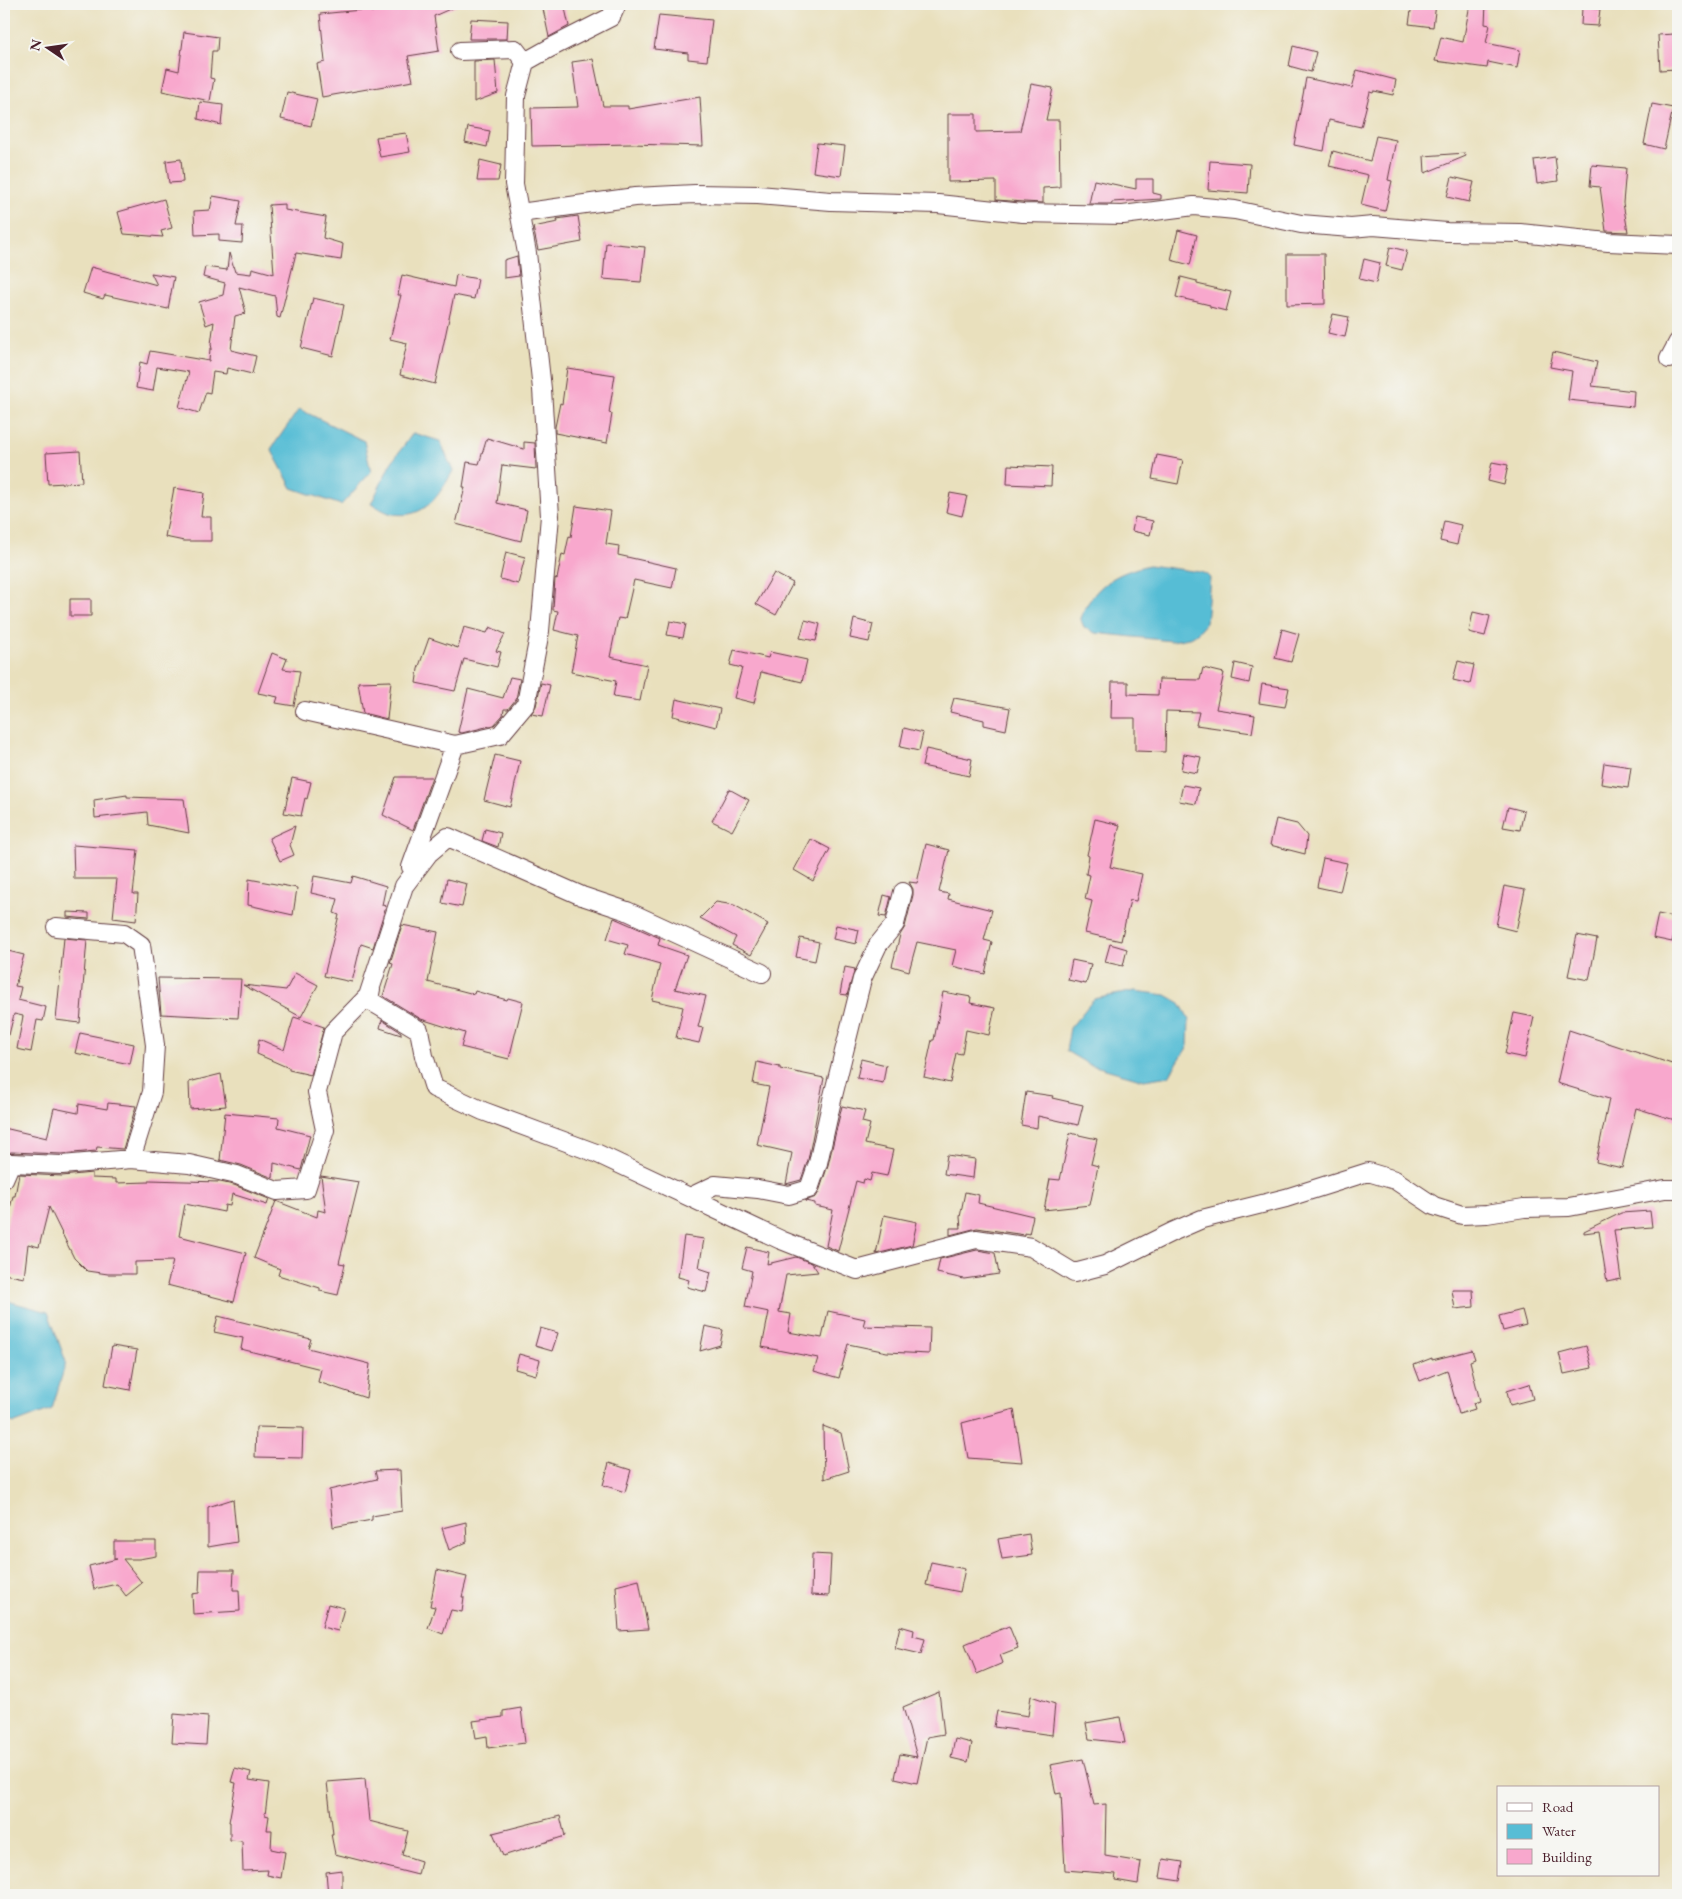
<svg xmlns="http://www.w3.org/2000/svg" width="1682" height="1899" viewBox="0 0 1682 1899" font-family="'EB Garamond',serif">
<rect width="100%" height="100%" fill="#f6f6f2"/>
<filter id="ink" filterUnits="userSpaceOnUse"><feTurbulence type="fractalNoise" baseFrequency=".02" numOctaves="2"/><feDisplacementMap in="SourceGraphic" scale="10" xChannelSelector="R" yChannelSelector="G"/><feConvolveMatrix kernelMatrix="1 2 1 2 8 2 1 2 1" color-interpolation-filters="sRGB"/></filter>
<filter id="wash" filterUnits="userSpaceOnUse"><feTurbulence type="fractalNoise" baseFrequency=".0096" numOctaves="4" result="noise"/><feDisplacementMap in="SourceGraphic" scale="20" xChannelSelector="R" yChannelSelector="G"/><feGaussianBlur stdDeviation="1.12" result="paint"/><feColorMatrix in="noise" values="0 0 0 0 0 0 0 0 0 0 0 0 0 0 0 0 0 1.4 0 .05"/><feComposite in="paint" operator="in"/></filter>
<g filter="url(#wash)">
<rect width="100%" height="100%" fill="#e9e0bd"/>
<path fill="#57bdd5" stroke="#506e80" d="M299,409l65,32 7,31 -30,33 -49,-17 -21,-39z
M413,433l27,8 13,30c-14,24 -27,48 -60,43 -7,-1 -15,-7 -22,-10l20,-41z
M1149,565l51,7 6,2 4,4 -4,45 -9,10 -8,5 -17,3 -77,-8 -11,-6 -4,-9c15,-33 35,-45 69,-53z
M1135,991l31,4 14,8 9,16 -1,27 -19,30 -25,4 -56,-16 -22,-13 4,-23 24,-29z
M4,1300l44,12 18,50 -14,47 -37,14 -11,-3z"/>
<g id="blocks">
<path fill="#f8a8cd" d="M413,4h48l-27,12 5,35 -31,5 5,25 -91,16 -5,-33 8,-2 -5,-48 51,-5v3z
M542,4h22l5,22 -20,11z
M1412,4h24l-3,23 -24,-3z
M1470,4h16l-1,20 5,1 -4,18 34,7 -3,18 -29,-6 -1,6 -52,-7 6,-24 22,5z
M1582,8l18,1 -2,17 -17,-1z
M659,15l53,5 -5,41 -19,-2v-6l-34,-4z
M471,19l37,2 -1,18h-38z
M184,32l34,5 -1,14h-5l-2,27 4,1 -4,22 -48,-10 5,-23 12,3z
M1674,34l2,35 -16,1 -2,-35z
M1293,46l23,6 -5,20 -22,-6z
M593,59l10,47h25v3l72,-12 3,49 -72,-2 -99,2 -1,-38 47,-1 -6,-45z
M495,60l3,33 -24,9v-41z
M1357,70l39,10 -3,15 -19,-4 -1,2 -3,-1 -9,35 -32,-7 -5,31 -30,-6 12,-67 46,10z
M1031,84l22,4 -7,32h13l1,67 -17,1v15l-19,-1 -28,-2v-19l-48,1v-68h28v18l44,-1z
M287,92l30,7 -6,27 -30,-7z
M200,102l23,3 -2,20 -23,-6z
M1652,104l21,4 -9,41 -20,-5z
M468,127l22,4 -3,16 -22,-5z
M406,133l4,19 -30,5 -4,-20z
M1376,136l20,4 -8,40 4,1 -7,30 -24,-6 7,-30 -39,-9 4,-15 37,10z
M817,143l28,3 -4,30 -28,-4z
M1465,153l1,3 -41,17 -1,-17z
M1555,157l3,24 -21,3 -3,-24z
M181,159l2,23 -14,1 -3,-22z
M480,160l21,5 -3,16h-21z
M1210,161l40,3 -2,29 -40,-3z
M1592,165l34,3 -3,35 5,29 -22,-1 -6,-44 -10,-1z
M1452,177l22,5 -5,20 -22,-5z
M1136,179h17v14l8,2v4l-49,3v2h-23l5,-24 42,9z
M213,196l28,5 -5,25h7l-1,17 -23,-2v-7l-24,1 -1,-24 16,-1z
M164,199l8,29 -11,3 2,6 -39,-3 -6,-22z
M285,204v6l41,7 -3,21 20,6 -2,16 -45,-7 -16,65 -3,-1 -2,-21 -36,-9 7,26 -11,3 -4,34 25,6 -4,18 -25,-6 -1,6 -13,-2 -3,21 -4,-1 -7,21 -20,-6 10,-35 -32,-5 -4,24 -17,-3 4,-26 7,2 3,-13 59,10 1,-12h2l-1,-5 3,-22 -8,3 -7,-23 24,-7 2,-12 -22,-6 2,-10 22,3 2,-17 6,19 16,2 1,-6 22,6 -5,-69z
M578,216l4,26 -44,8 -5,-23 25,-5 -1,-3z
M1178,230l19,5 -7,30 -19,-5z
M606,243l39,4 -4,35 -38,-3z
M1390,247l17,4 -5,19 -16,-4z
M1287,254h37l1,50 -38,1z
M517,256l2,20 -15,2v-18z
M1364,259l16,4 -4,20 -17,-4z
M91,267l66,18 -6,-12 23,4 -6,32 -63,-14 -2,4 -20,-6z
M402,275l52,12 2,-12 22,4 -4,20 -20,-4 -19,89 -35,-9 7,-32 -17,-4 11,-44h-3z
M1181,277l16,4v3l34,8 -5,19 -16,-4v-2l-34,-8z
M313,298l31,7 -11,51 -32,-8z
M1333,314l16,3 -4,20 -17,-4z
M1553,352l44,10 -5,24 42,5 -1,16 -65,-7 4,-29 -22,-4z
M567,368l48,7 -6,38 3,1 -5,29 -52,-10v-6l5,-24 2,1z
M487,438l37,11v-7l11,1 1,26 -34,-4 -5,38 30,7 -6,31 -65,-17 9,-37h-2l4,-25 12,2z
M80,451l2,31 -34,2 -2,-31z
M1157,455l26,5 -5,24 -26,-5z
M1492,462l16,3 -4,20 -16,-4z
M1008,465l44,2 -1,19 -44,-2z
M174,488l30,5 -3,24h10v24h-27l-19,-4z
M950,493l17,3 -5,20 -16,-4z
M576,506l35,5 -5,33 13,2 -1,9 58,13 -4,20 -38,-8 -9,39 -7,-1 -8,39 37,8 -7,36 -27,-4 3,-16 -45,-9 7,-36 -24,-6 4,-19 -5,-1 2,-32 2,1 5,-25 3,1 4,-19 2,1z
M1135,517l18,4 -3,14 -18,-4z
M1444,521l17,4 -4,20 -17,-4z
M506,552l19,5 -7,27 -18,-5z
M774,573l19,10 -17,32 -20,-11z
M70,599h21v17h-21z
M1473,612l17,4 -5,20 -16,-4z
M854,619l19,5 -4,18 -19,-4z
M805,620l15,4 -4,17 -16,-3z
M670,621l16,3 -3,14 -16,-3z
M464,627l23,6 3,-6 15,7 -9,17 5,1 -4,15 -33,-8 -9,32 -39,-8 2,-14 11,-31 29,10z
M1282,629l17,5 -8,28 -16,-4z
M734,650l34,8 2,-6 37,8 -5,22 -41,-10 -7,31 -20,-5 8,-30 -12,-3z
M272,653l15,6 -4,10 17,2 -6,35 -18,-3 2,-6 -20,-4z
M1458,661l16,4 -4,19 -17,-4z
M1235,663l17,4 -3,16 -17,-4z
M1203,668l21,5 -8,36 39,6 -3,18 -56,-8 3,-13 -33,-1 -1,41 -30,-1v-33h-24l1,-36h16v12l30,1 1,-16 41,1z
M510,677l10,2 -4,20 -8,10h-4l-1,6 -9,10 -32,8 -4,-1 10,-43 35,9z
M391,681l-4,38 -24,-6 -5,-31z
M541,683l9,2 -7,31 -12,-2 5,-8z
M1262,684l27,4 -4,19 -26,-4z
M954,698l56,10 -4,22 -22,-5v-5l-34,-8z
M676,699l44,10 -4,18 -43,-11z
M904,728l19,5 -4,18 -19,-4z
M926,749l46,10 -3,17 -47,-10z
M1184,754l17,3 -4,16 -16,-3z
M495,755l25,6 -10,46 -26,-7z
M1604,763l27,4 -3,21 -27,-4z
M396,777h36l-19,53 -30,-15z
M292,778l19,4 -4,17 -2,-1 -4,18 -17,-3z
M1183,785l16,3 -3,16 -17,-3z
M729,789l20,11 -17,31 -20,-10z
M127,795v2l57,2 5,34 -41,-8 -1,-13 -52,6 -1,-18z
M1508,807l16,4 -4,19 -17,-3z
M1095,819l25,6 -10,42 32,7 -6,27 -6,-1 -9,41 -36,-8 7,-32 -7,-2 5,-24 -4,-1 3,-18 -2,-1z
M1276,819l21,5 10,12 -2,18 -35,-9z
M295,826l-5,19 4,10 -14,6 -11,-23z
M485,829l16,4 -3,14 -16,-6z
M811,839l19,10 -17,32 -19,-11z
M926,844l23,6 -10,42 10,2 -1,5 44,11 -8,30 8,2 -7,32 -33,-8 4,-16 -39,-8 -8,29 -17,-5 8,-31 5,-8 8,-32v-6l-4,-7 8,1z
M73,845l65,5 -5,44h5l-2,27 -23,-3 4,-39h-43z
M1323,858l24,5 -7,29 -23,-5z
M314,876l37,7 2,-7 33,10 -4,19 4,1 -13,42 -12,-4 -9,38 -28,-6 15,-61 -5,-2 4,-14 -27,-6z
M249,879l48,9 -4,27 -45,-10z
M447,879l20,5 -5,23 -20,-4z
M1504,886l21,4 -9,41 -20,-5z
M884,895l7,2 -5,20 -7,-1z
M716,902l18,3 34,19 -17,31 -19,-10 4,-8 -36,-19z
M67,912l22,1v6l-22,-2z
M1658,914l20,4 -6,24 -19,-4z
M614,918l46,20 -2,7 29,10 -12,34 31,7 -8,31 5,1 -4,15 -23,-5 7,-31 -31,-7 8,-36 -35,-10 3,-9 -21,-6z
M402,925l36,7 -10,50 46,12 1,-3 32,9 1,-2 15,4 -14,57 -48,-12 4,-14 -44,-14 -38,-23 10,-32 -3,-1z
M836,925l23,5 -3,14 -23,-5z
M1577,935l20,4 -8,41 -21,-4z
M64,938l23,2 -7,83 -24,-3z
M800,938l19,4 -4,19 -19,-4z
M1110,944l17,5 -4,17 -18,-4z
M4,950l20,5 -9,31 6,1 -3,13 28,7 -3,14 -6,-1 -6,32 -14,-3 6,-33 -9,-2 -5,21 -5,-1z
M1072,960l19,4 -5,20 -18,-4z
M845,967l10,2 -8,26 -7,-1z
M295,973l23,12 -17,32 -58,-32 43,5z
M158,978l83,1 -3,39 -77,-4z
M943,992l28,5 -1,6 25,5 -6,27 -23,-5 -4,24 -6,-1 -6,30 -26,-6 8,-37h2z
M1514,1013l20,4 -9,41 -20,-4z
M294,1017l30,10 -13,48 -22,-5v-2l-32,-14 2,-15 25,11z
M382,1020l19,12v3l-21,-7z
M1569,1030l109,36v55l-42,-13 -14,60 -26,-6 13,-63 -52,-16z
M80,1033l54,11 -4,20 -55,-11z
M861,1059l25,6 -3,18 -26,-5z
M757,1062l23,5v2l44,9 -16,82 -7,20 -15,4 6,-31 -35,-8 12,-58 -16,-3z
M221,1074l5,32 -36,3 -1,-27z
M1026,1092l27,4 -1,2 31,7 -5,20 -40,-9 -1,12 -16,-3z
M108,1103l28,3 -13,43 -26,-2 -1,4 -34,3 -51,-2 -7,3v-27l43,10 7,-30 24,5 1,-9 28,5z
M842,1106l23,5 -3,11 8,2 -5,20 28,6 -6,26 -15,-3 -2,8 -6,-2 -1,4 -7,-2 -18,70 -12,-5 7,-36 -18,-4v-3l-10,-2 11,-4 3,-5 9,-27z
M225,1113l54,5 -1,9 32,8 -9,35 -27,-7 -1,15 -32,-13 -21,-5z
M1070,1133l27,6 -6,25 7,2 -8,39 -46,5 6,-31 10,1z
M947,1155l28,4 -2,19 -29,-4z
M92,1173v5l24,1v4l33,-1v-2l71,2 14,3 35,14 -2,6 -35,-11 -2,12 -5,-1 -1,7 -39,-8 -6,32 67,17 -12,49 -67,-17 6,-24 -38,1v12h-27l-21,-3 -13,-13 -25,-51 -10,40 -11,-3 -4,34 -20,-4v-40l9,-38h2l4,-22 43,2z
M321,1176l38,6 -20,81 6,1 -7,31 -18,-4v-3l-42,-13 2,-6 -26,-11 22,-57 41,16 1,-7 8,2z
M965,1192l14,3 -1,8 55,13 -4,18 -4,-1v2l-48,-7 -27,7v-7h11l-1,-11z
M1650,1211l2,16 -38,3 7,49 -14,3 -8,-51 -15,2v-2l37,-18z
M884,1215l33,7 -5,23 -36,9z
M684,1236l20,3 -5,29 12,4 -5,20 -19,-5 2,-7 -11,-3z
M747,1247l22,5 -2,12 29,-7 16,6 6,9 -32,3 -7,37 12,2 -3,18 34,6 6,-27 37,8 -2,7 67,2 -1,26 -42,-2 -39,-8 -9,34 -25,-7 4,-13 -56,-11 7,-35 -24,-5 7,-36 -10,-3z
M977,1250l18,3 4,21 -35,5 -27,-6 3,-14z
M1452,1290h21l1,17 -19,2z
M1522,1310l4,15 -23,6 -4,-15z
M218,1316l93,23 -3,9 62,16 -4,34 -48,-16 3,-13 -80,-20 2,-11 -29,-6z
M705,1326l18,4 -3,15 -20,6z
M540,1328l18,5 -6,18 -17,-5z
M112,1346l25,4 -7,40 -25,-5z
M1586,1346l6,22 -28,6 -5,-21z
M1472,1350l3,9 -5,2 10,40 -7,2 2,6 -16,5 -12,-44 -27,11 -6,-16 18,-7v2z
M519,1354l21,6 -4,15 -21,-6z
M1529,1384l4,15 -23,6 -3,-14z
M1014,1409l8,53 -54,-4 -6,-35z
M823,1426l18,7 8,38 -25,8z
M256,1427l47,1 -1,30 -47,-1z
M609,1463l22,7 -6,22 -22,-7z
M400,1470l2,41 -30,5v4l-39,7 -4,-37 48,-11 -2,-8z
M233,1499l4,43 -29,5v-40z
M466,1522l1,20 -18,8 -7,-22z
M1029,1534l3,21 -30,4 -4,-20z
M114,1541h42v15l-17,3h-16l19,24 -16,13 -9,-12 -23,5 -5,-23 28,-7h-3z
M812,1554l19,1 -2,41 -18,-1z
M931,1562l34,7 -5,23 -34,-7z
M200,1570h34l-1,20h6l1,21 -47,3 -1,-20 7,-1z
M437,1570l30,7 -5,20h2l-2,15 -11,-2 -8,24 -15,-6 7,-21 -5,-1z
M639,1580l9,49 -29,2 -3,-45z
M328,1604l16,4 -6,23 -16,-4z
M900,1626l14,4 -1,6 12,3 -4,15 -26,-6z
M1009,1626l9,22 -18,7 3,8 -26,11 -12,-30z
M939,1692l5,42 -17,3 -10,46 -22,-5 5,-24 17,3 -14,-50z
M1031,1696l24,8 -3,31 -58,-8 3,-16 31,5z
M521,1708l4,35 -37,5 -1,-12 -11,2 -3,-17 30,-4v-6z
M174,1714l34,3 -2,28 -34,-2z
M1120,1717l5,26 -36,-4 -3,-16z
M955,1739l17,4 -4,19 -17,-4z
M1083,1759l11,46 12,-1 -1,52 36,6 -3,22 -23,-4 1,-6 -51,-4 -4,-77 -5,1 -6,-29z
M235,1768l16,4 -2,8 20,3 -4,32 4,1 -2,14h5l-1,19 14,3 -4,26 -14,-3 1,-5 -25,1 -1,-30 -12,-1v-18h-1l7,-39 -5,-1z
M365,1779l4,42 39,10 -6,24 19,6 -3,14 -83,-21 -4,-20h2l-6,-52z
M560,1816l5,20 -62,20 -10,-23z
M1163,1859l20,3 -3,19 -20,-3z
M342,1870v25h-14l-2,-23z"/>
</g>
</g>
<g filter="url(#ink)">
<use href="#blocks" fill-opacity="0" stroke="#623c41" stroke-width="1"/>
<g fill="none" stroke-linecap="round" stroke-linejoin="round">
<defs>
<path id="minor" d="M460,51l55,-2 10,13
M520,213l115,-16 60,-3 63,1 73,6 107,3 85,9 100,2 71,-9 41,4 66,14 50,4 22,-2 74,6 73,1 88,9 70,3
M1669,359l9,-17
M305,711l150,34 45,-10 26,-31 14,-73 10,-115 -8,-127 -15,-136 -13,-69 2,-88 9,-34 25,-14 61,-31 6,-13
M411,867l44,-122
M56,927l68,6 17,12 14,100 -3,47 -21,67
M762,973l-135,-62 -45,-15 -134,-59 -19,16 -25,33 -37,113 52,31 5,26 10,32 49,23 113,42 185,87 76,30 119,-31 55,8 43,26 31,-8 67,-33 30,-13 84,-21 82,-26 27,8 39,26 28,9 25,-1 37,-6 45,-1 96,-18h13
M4,1179l7,-16 51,2 69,-6 58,5 48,11 40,16 29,-2 19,-59 -8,-38 16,-60 37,-38 1,-5
M690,1197l25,-12 43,4 31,6 20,-6 9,-26 14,-63 30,-121 16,-34 17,-21 8,-32"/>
</defs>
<use href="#minor" stroke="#623c41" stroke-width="20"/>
<use href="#minor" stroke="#fff" stroke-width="18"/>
</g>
</g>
<rect width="1682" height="1899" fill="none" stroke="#f6f6f2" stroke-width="20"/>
<rect x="1497" y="1786" width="162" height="90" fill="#f6f6f2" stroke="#b1a0a2"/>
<rect x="1507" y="1803" width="25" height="8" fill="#ffffff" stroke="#b1a0a2"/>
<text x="1542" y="1812" font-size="15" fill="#4a1f2b">Road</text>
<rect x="1507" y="1824" width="25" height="15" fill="#57bdd5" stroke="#b1a0a2"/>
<text x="1542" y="1836" font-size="15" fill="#4a1f2b">Water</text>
<rect x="1507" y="1849" width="25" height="15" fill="#f8a8cd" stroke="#b1a0a2"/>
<text x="1542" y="1862" font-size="15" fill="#4a1f2b">Building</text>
<g transform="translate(48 48) rotate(283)" stroke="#f6f6f2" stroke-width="4" paint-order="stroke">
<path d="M0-4L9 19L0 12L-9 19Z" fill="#4a1f2b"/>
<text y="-8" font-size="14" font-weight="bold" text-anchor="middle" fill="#4a1f2b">N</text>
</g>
</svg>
